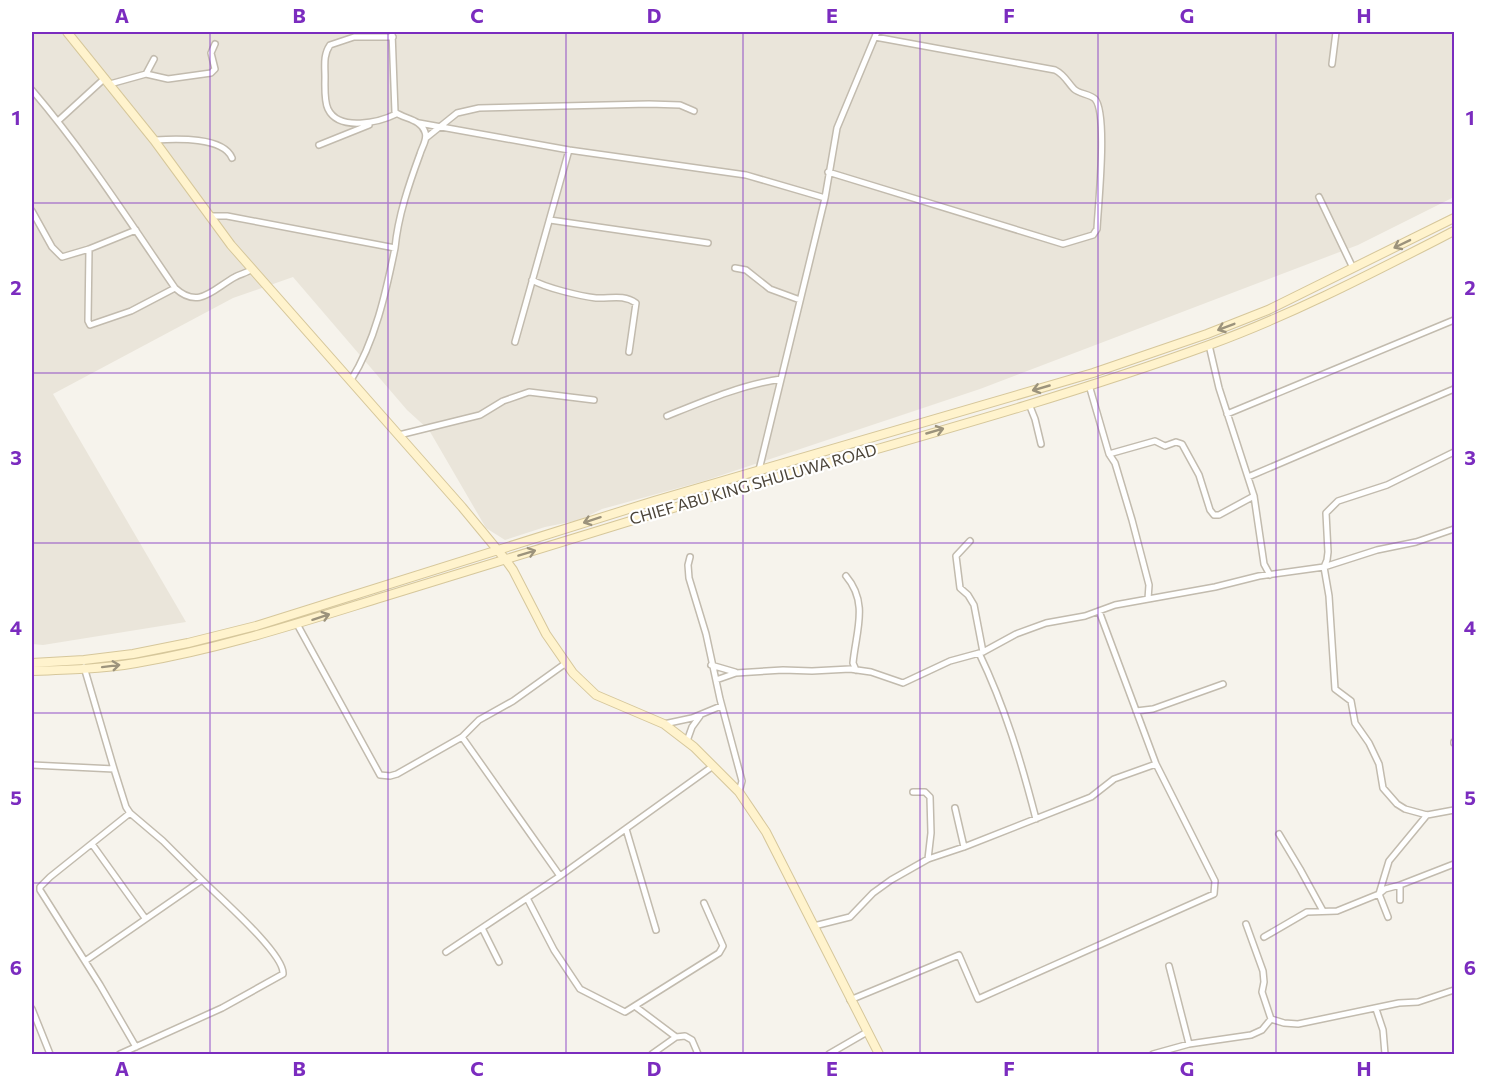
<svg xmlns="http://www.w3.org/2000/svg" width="1486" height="1086" viewBox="0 0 1486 1086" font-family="Commissioner,sans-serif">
<rect width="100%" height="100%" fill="#f6f3ec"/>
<path fill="#eae5da" d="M32,32h1422v165l-96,48 -378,144 -276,92 -102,28 -22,11 -35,7 -40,13 -19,-12 -57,-98 -22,-20 -114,-133 -60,21 -180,96 133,228 -143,23 -11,-1z"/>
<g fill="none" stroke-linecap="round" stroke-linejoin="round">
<defs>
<path id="street" d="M393,37h-39l-24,8c-7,10 -5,21 -5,32 0,9 -1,24 3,32 11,23 52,13 68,5
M1332,64l4,-32
M146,74l8,-15
M110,84l36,-10 22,5 43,-6 4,-4 -4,-16 4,-9
M32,90c53,62 97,131 143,198 24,22 38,1 60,-11 5,-3 12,-4 17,-8
M58,121l47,-43
M419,123l150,27 177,25 79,23
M426,138l31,-25 22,-5 170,-4 31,1 14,6
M154,140c20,-1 69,-4 78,18
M319,145l50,-20
M828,172l235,72 30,-9 4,-6c1,-23 11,-115 -2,-130 -5,-5 -16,-5 -21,-10 -7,-7 -9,-14 -19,-19l-180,-33
M1319,197l34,71
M32,211l20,36 10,10 27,-8 47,-19
M209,216h18l168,32c3,-32 14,-64 25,-94 2,-7 8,-15 5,-22 -4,-13 -21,-13 -30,-20l-3,-80
M550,220l158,23
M89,249l-1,72 2,4 41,-14 44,-23
M735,268l11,2 24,19 30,11
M532,280c14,8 48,16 64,18 14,1 27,-4 40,5l-7,49
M515,342l54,-192
M1209,345l10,43 35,108 10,68 6,11
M351,380c24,-38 35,-88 44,-132
M1089,385l20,69 6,9 17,57 17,65 -1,14
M1029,404l6,15 6,25
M1227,414l227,-94
M667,416c37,-15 74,-31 114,-37
M399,435l81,-20 23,-14 26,-9 65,8
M1454,452l-67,33 -49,16 -12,12 2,39 -1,8 -3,7 5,29 6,93 16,12 4,22 14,20 10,21 4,24 14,16 8,5 22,6 27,-5
M1109,454l46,-13 10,5 11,-4 6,2 17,31 11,35 4,5h5l35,-19
M759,470l66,-272 12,-70 40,-96
M1248,477l206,-88
M970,541l-14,15 4,32 8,7 6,10 9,47
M690,557l-2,8 1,13 17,56 14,65 22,82 -3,11
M846,576c23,27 10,55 7,87l3,7
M297,624l83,151 10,1 7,-2 65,-37 17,-17 34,-19 53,-38
M979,653c26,54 42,108 57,166
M711,665l24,7
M84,667l30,102 12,38 4,6 -80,64 -10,10v3l60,95 36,62
M716,680l20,-7 47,-3 29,1 38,-2 21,3 32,11 47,-22 33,-9 33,-18 30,-11 39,-7 30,-11 100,-18 44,-11 65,-9 53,-17 39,-8 38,-13
M1136,711l17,-2 70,-25
M664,724l28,-6 29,-12
M462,737l98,139
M687,741l5,-14 8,-11
M1454,742v1
M32,765l82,4
M913,792h12l5,5 1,36 -3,26
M955,808l9,39
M626,829l30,101
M1279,834l21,35 23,42
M92,844l53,74
M527,898l27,52 26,39 45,23 94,-59 4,-7 -19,-43
M1400,900v-15l54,-21
M1388,917l-9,-23 10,-33 38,-46
M1246,924l17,47 1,11 -2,10 9,27
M814,926l36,-9 23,-24 18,-13 37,-21 36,-12 127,-50 23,-18 42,-15
M482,928l17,34
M1264,937l43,-25 30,-1 42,-17 6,-5 15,-4
M446,952l114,-76 153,-110
M85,961l117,-81 -39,-39 -33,-28
M1169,966l20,78
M850,1000l109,-45 19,44 236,-105 1,-13 -59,-117 -57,-153
M636,1007l40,30 9,-1 7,4 6,14
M32,1009l18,45
M1376,1009l7,21 2,24
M120,1054l102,-46 61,-34c2,-20 -65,-78 -81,-94
M652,1054l24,-17
M829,1054l38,-22
M1153,1054l36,-10 62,-9 11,-5 9,-11 13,4 14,1 101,-21 19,-1 36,-12"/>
<path id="secondary" d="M67,32l87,108 77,105 231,262 43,52 8,11 33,64 27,39 23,22 68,29 30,23 45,45 27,40 113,222
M32,663l52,-3 49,-6 55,-11 68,-17 398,-125 439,-128 114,-39 61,-24 186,-92
M32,671c35,-1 69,-2 104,-8 84,-14 166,-41 247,-66 81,-25 163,-50 244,-75 194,-60 392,-108 582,-177 85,-31 165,-73 245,-114"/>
</defs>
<use href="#street" stroke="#c2bbae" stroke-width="8"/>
<use href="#secondary" stroke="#d6c79b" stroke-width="10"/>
<use href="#street" stroke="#fff" stroke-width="5"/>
<use href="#secondary" stroke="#fff3cd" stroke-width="8"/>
</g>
<defs><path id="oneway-shaft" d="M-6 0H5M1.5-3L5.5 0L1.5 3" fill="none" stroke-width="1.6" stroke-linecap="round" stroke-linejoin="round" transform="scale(1.5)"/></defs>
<g stroke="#9c937c">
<use href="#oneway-shaft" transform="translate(1402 244) rotate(154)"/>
<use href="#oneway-shaft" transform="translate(1226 327) rotate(159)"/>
<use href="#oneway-shaft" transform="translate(1041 388) rotate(164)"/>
<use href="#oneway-shaft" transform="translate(935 431) rotate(-16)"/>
<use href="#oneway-shaft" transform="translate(592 520) rotate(162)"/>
<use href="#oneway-shaft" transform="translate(527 553) rotate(-17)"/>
<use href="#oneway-shaft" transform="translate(321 617) rotate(-18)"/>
<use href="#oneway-shaft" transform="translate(111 666) rotate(-7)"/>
</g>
<path fill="none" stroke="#7b2cbf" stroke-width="1.5" stroke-opacity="0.55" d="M210,32v1022M388,32v1022M566,32v1022M743,32v1022M920,32v1022M1098,32v1022M1276,32v1022M32,203h1422M32,373h1422M32,543h1422M32,713h1422M32,883h1422"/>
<g text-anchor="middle" stroke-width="4.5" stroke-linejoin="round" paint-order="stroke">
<g font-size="16" fill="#4b4439" stroke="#fff">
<text transform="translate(753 484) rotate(-16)" y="6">CHIEF ABU KING SHULUWA ROAD</text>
</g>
</g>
<rect width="1486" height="1086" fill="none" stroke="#ffffff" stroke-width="66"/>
<rect x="33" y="33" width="1420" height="1020" fill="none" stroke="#7b2cbf" stroke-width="2"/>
<g font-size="20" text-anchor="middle" font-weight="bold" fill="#7b2cbf">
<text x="122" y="23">A</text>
<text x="299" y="23">B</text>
<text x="477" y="23">C</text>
<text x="654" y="23">D</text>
<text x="832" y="23">E</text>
<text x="1009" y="23">F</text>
<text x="1187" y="23">G</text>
<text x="1364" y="23">H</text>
<text x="16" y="125">1</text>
<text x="1470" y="125">1</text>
<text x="16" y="295">2</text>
<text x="1470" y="295">2</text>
<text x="16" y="465">3</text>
<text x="1470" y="465">3</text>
<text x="16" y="635">4</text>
<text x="1470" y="635">4</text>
<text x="16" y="805">5</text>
<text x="1470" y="805">5</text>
<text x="16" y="975">6</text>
<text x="1470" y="975">6</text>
<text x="122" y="1076">A</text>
<text x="299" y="1076">B</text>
<text x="477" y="1076">C</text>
<text x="654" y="1076">D</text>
<text x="832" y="1076">E</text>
<text x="1009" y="1076">F</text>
<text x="1187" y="1076">G</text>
<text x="1364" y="1076">H</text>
</g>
</svg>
